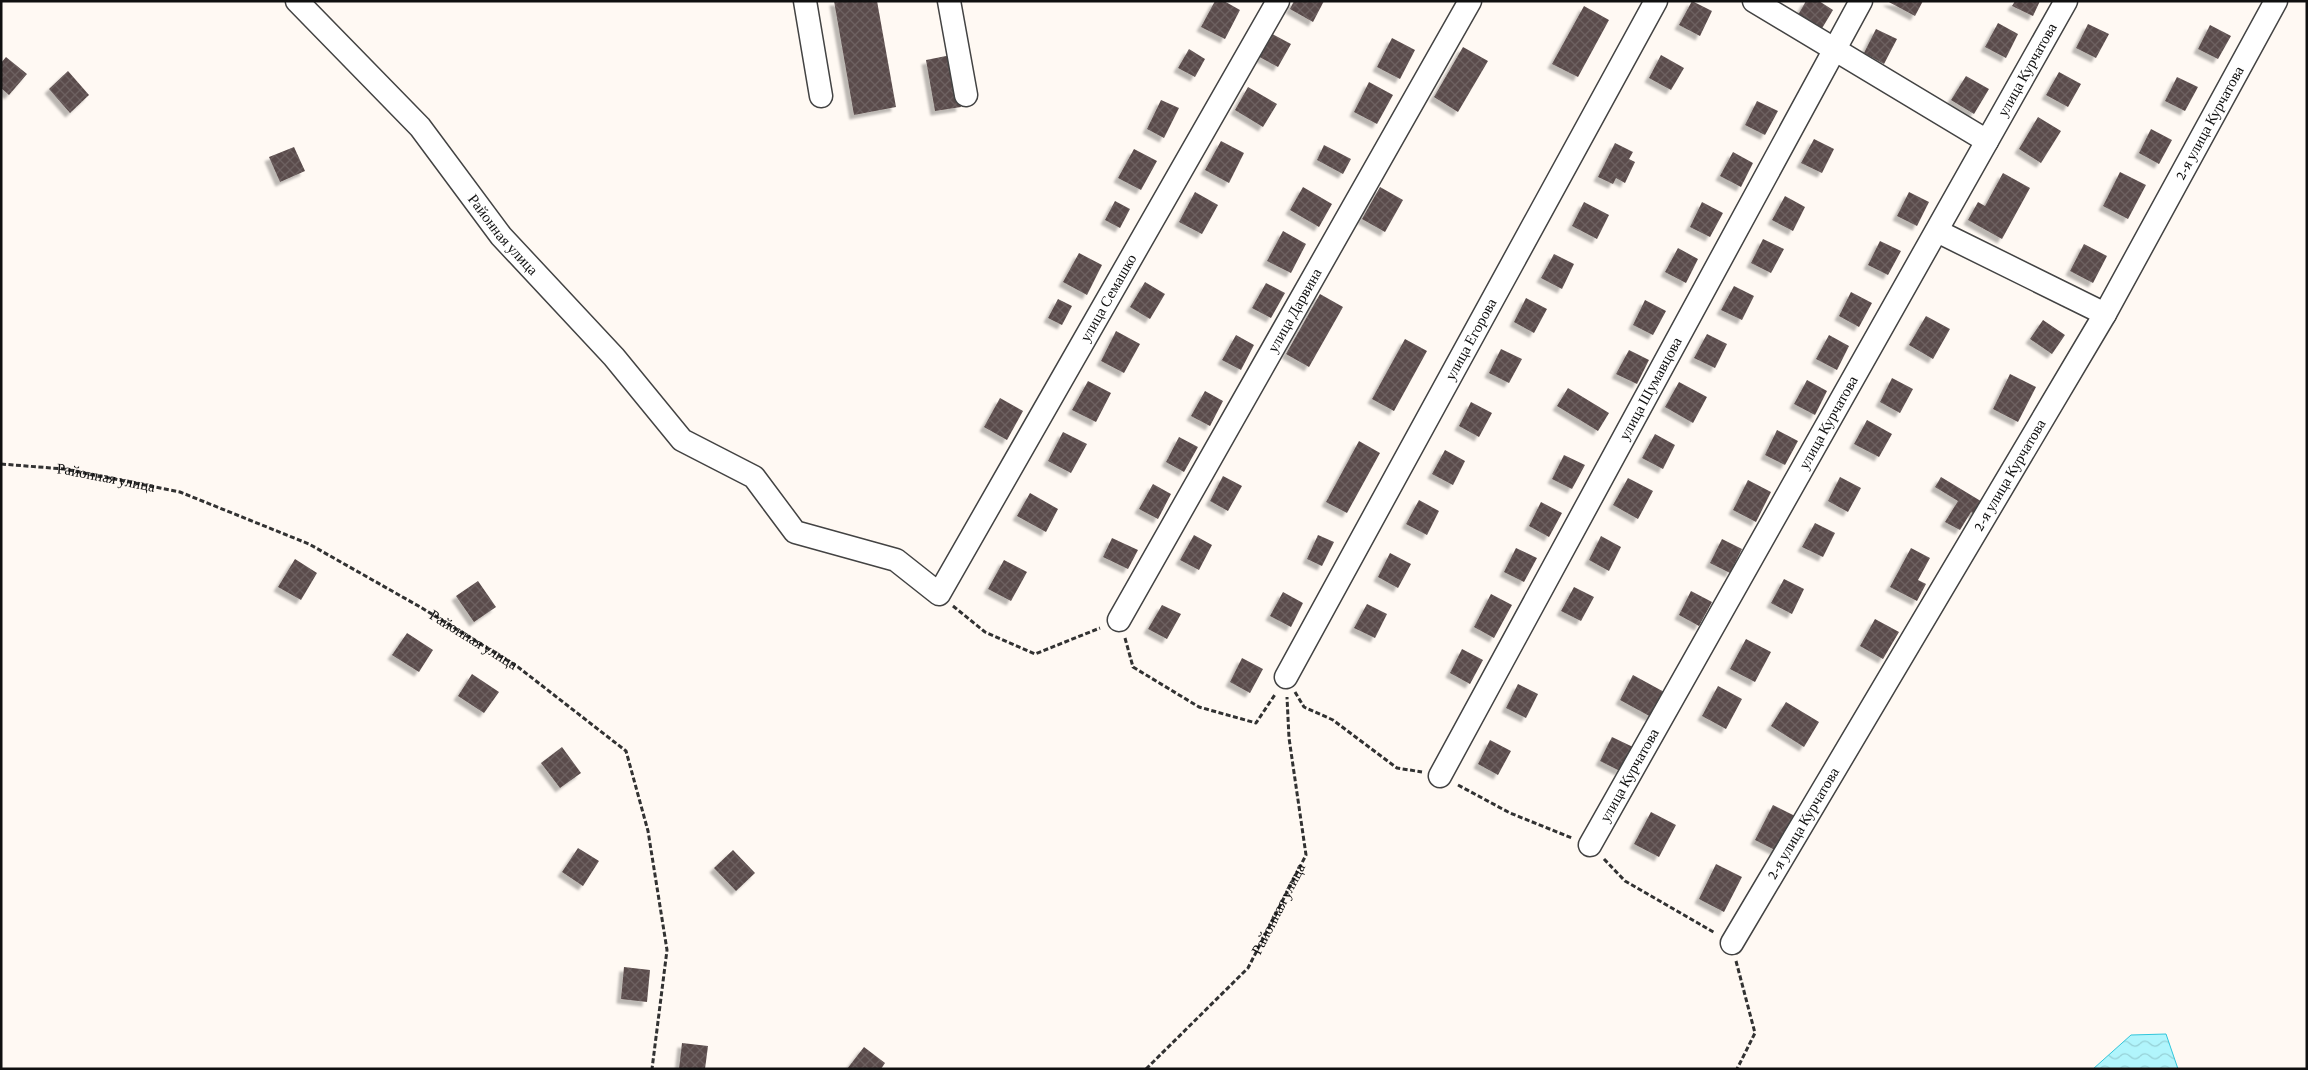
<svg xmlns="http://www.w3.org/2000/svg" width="2308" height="1070" viewBox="0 0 2308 1070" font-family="'Crimson Pro',serif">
<defs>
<pattern id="water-waves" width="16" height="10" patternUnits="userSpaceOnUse" patternTransform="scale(1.25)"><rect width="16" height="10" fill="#b1f5fc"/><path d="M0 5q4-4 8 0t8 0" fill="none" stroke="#97d1d7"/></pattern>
<pattern id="building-cross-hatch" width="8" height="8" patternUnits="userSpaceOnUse" patternTransform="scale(1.25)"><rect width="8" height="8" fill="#5a4c4b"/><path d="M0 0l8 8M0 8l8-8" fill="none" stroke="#6d6161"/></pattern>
<filter id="shadow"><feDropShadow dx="-4.5" dy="4.5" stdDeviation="1" flood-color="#0004"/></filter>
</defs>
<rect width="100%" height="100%" fill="#fff9f3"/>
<path fill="url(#water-waves)" stroke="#31c6db" d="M2166,1034l12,35h-85l38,-34z"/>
<path fill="url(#building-cross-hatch)" filter="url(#shadow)" d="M834,1h43l19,106 -42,8z
M1215,1h9l16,9 -15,29 -24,-12z
M1294,1h30l-11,21 -23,-13z
M1692,1l20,10 -12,25 -21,-11z
M1806,1h13l14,9 -12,20 -23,-15z
M1887,1h36l-8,15z
M2015,1h25l-7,15 -21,-10z
M1584,6l25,14 -31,57 -26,-13z
M1998,23l20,11 -12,24 -21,-11z
M2088,24l21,10 -13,24 -20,-10z
M2210,25l21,11 -13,23 -20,-10z
M1876,29l21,10 -13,25 -20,-11z
M1267,31l24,13 -13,23 -24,-13z
M1392,38l23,12 -15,29 -23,-12z
M1463,47l25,14 -30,51 -24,-15z
M1189,49l16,10 -10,18 -17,-9z
M951,55l10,52 -26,4 -9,-51z
M1661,55l23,13 -13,22 -22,-12z
M6,57l21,17 -18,21 -8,-7v-25z
M68,71l21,24 -19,18 -21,-24z
M2059,72l22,12 -13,23 -22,-12z
M1966,76l23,13 -15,25 -23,-14z
M2177,77l21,10 -13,24 -20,-10z
M1369,82l24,13 -16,29 -23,-12z
M1248,87l29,17 -14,23 -28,-17z
M1161,100l18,8 -15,30 -17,-9z
M1757,101l21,10 -13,24 -20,-10z
M2038,117l23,14 -20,32 -22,-14z
M2151,129l21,11 -13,24 -20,-11z
M1814,139l20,10 -12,24 -21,-10z
M1221,141l23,12 -15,30 -24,-13z
M1615,143l18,9 -4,7 6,3 -10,21 -9,-5 -3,6 -15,-7z
M1324,145l27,14 -8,15 -26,-14z
M294,147l11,24 -25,11 -11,-25z
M1134,149l23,12 -16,29 -23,-12z
M1733,152l20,11 -12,24 -21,-11z
M2120,172l26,13 -18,34 -25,-13z
M2003,173l27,15 -28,51 -34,-19 10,-18 7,4z
M1303,187l29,17 -13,23 -29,-17z
M1380,187l23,13 -18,32 -23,-13z
M1195,192l23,13 -16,29 -23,-12z
M1909,192l20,10 -12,24 -20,-10z
M1785,196l20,11 -12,24 -21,-11z
M1115,201l15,8 -10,19 -15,-8z
M1584,202l25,13 -12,24 -25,-13z
M1702,202l21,11 -13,24 -20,-10z
M1283,231l23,13 -15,29 -24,-12z
M1763,239l21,10 -13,24 -20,-10z
M1880,241l21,10 -13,24 -20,-10z
M2084,244l23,12 -14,27 -23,-12z
M1678,248l20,11 -12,24 -21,-11z
M1079,253l23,12 -15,30 -24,-13z
M1554,254l20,10 -12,25 -21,-11z
M1145,282l20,12 -15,25 -20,-12z
M1266,283l19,10 -14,25 -19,-10z
M1734,286l20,10 -12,24 -21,-10z
M1851,292l21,11 -13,24 -20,-11z
M1320,294l23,13 -34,60 -23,-13z
M1526,298l21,11 -13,24 -20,-11z
M1058,299l14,7 -10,19 -14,-7z
M1645,300l21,11 -13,24 -20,-10z
M1926,316l24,13 -17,30 -24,-14z
M2043,320l22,15 -13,19 -22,-15z
M1116,331l24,13 -16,29 -23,-12z
M1707,334l20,10 -12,24 -21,-10z
M1236,335l18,10 -13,25 -19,-10z
M1829,335l20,11 -12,24 -21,-11z
M1405,339l22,12 -33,60 -22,-12z
M1501,349l21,10 -13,24 -20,-10z
M1629,350l20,10 -12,24 -21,-10z
M2010,374l26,13 -18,35 -25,-13z
M1892,378l21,11 -13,24 -20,-11z
M1807,380l20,11 -12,24 -21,-11z
M1088,381l23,12 -15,29 -24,-12z
M1679,382l28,15 -14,26 -28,-16z
M1568,388l41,25 -11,18 -41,-25z
M1205,391l18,10 -13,25 -19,-10z
M1000,398l23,13 -16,29 -23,-13z
M1471,402l21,11 -13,24 -20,-11z
M1867,420l25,14 -13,23 -25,-13z
M1777,430l21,11 -13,24 -20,-10z
M1063,432l24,12 -16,29 -23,-12z
M1655,434l20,11 -12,24 -21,-11z
M1179,437l19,10 -14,25 -18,-10z
M1359,441l21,12 -33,60 -21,-11z
M1445,450l20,11 -12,24 -21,-11z
M1564,455l21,10 -13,24 -20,-10z
M1223,476l19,10 -14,25 -18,-10z
M1840,477l21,11 -13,24 -20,-11z
M1941,477l43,26 -8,12 -5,-3 -11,18 -15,-8 13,-21 -23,-14z
M1628,478l25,13 -15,28 -25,-14z
M1748,480l23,12 -15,30 -23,-12z
M1153,484l18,10 -13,25 -19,-10z
M1030,493l28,16 -12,23 -29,-16z
M1419,500l20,11 -12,24 -21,-11z
M1541,502l21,11 -13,24 -20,-11z
M1815,523l20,10 -12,24 -21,-10z
M1194,535l18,10 -13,25 -19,-10z
M1318,535l16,7 -12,24 -15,-7z
M1601,536l20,11 -12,24 -20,-11z
M1112,538l26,12 -10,19 -25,-12z
M1722,539l20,10 -12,24 -20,-10z
M1516,548l21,10 -13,24 -20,-10z
M1911,548l19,10 -12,22 8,4 -9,17 -27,-14z
M1390,553l21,11 -13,24 -20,-11z
M295,559l22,14 -16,27 -23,-13z
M1004,560l23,12 -16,29 -23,-12z
M1784,579l20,10 -12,25 -21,-11z
M478,581l18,26 -22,15 -18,-26z
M1574,587l20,10 -13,24 -20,-10z
M1691,591l21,11 -13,24 -20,-11z
M1283,592l20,11 -12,24 -21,-11z
M1491,594l21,11 -18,33 -20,-11z
M1367,604l20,10 -12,24 -21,-10z
M1162,605l19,9 -14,25 -19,-10z
M1875,619l24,13 -16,27 -23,-13z
M407,633l26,17 -14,22 -27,-17z
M1746,639l25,13 -16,30 -25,-13z
M1462,649l21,11 -13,24 -20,-11z
M1242,658l21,11 -13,24 -20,-11z
M472,674l27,18 -15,21 -26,-17z
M1633,675l33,18 -13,25 -33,-18z
M1518,684l20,10 -12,24 -20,-10z
M1718,686l24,13 -16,30 -24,-13z
M1786,702l33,20 -15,25 -33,-21z
M1612,737l21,10 -13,24 -20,-10z
M1490,740l21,11 -13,24 -20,-11z
M562,747l19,26 -21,15 -19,-25z
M1773,805l26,13 -18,35 -26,-13z
M1651,812l25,13 -17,32 -25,-13z
M578,848l21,13 -16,25 -21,-14z
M733,850l22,23 -19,18 -22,-23z
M1716,864l26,13 -18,35 -25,-13z
M624,967l26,3 -3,32 -26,-3z
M682,1043l26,3 -3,23h-26z
M864,1047l21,16 -4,6h-34z"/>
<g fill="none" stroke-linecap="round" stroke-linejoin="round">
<defs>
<g id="minor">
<path id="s3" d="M297,1l123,126 81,109 113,121 68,83 72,37 41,55 101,28 43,34 339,-593"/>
<path d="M805,1l16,95"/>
<path d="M949,1l17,94"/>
<path d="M1754,1l233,140"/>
<path d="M1937,231l168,83"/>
<path id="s4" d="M1119,620l351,-619"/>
<path id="s5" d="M1286,677l370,-676"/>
<path id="s6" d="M1440,776l421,-775"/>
<path id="s7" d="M1590,845l476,-844"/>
<path id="s8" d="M1732,943l373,-629 171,-313"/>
</g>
</defs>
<use href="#minor" stroke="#434343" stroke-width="25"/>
<g stroke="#323232" stroke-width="3" stroke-dasharray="5 2.5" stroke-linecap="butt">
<path id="s1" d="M1,464l63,5 116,23 129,52 113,64 96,59 108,84 22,80 19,119 -15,119"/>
<path d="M953,606l32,26 50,22 65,-26"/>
<path d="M1125,638l8,29 66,40 57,16 20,-30"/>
<path d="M1295,692l9,15 29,13 64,48 25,4"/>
<path d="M1458,785l52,28 62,25"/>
<path d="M1604,859l21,22 90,52"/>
<path d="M1736,961l19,72 -18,36"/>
<path id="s2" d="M1146,1069l102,-101 58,-113 -17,-117 -2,-41"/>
</g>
<use href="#minor" stroke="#fff" stroke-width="22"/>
</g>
<g text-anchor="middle" stroke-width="5" stroke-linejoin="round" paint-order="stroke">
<g font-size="15" fill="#101010" stroke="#fff">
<text dy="5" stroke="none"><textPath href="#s7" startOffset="890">улица Курчатова</textPath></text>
<text dy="5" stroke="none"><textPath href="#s8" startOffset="949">2-я улица Курчатова</textPath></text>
<text dy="5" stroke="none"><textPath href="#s3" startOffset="312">Районная улица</textPath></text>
<text dy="5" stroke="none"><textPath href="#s3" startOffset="1235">улица Семашко</textPath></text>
<text dy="5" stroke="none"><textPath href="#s4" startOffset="356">улица Дарвина</textPath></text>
<text dy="5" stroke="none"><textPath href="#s5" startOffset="385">улица Егорова</textPath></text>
<text dy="5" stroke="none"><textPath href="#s6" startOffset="441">улица Шумавцова</textPath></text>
<text dy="5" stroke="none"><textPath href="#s7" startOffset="485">улица Курчатова</textPath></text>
<text dy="5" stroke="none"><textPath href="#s8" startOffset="544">2-я улица Курчатова</textPath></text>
<text dy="5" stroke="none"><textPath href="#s1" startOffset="106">Районная улица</textPath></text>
<text dy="5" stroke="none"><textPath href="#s1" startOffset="511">Районная улица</textPath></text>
<text dy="5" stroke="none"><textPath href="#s7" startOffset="80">улица Курчатова</textPath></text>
<text dy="5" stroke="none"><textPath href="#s8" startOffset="139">2-я улица Курчатова</textPath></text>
<text dy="5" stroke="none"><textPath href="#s2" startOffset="210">Районная улица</textPath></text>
</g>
</g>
<rect width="2308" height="1070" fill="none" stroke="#101010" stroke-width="5"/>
</svg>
